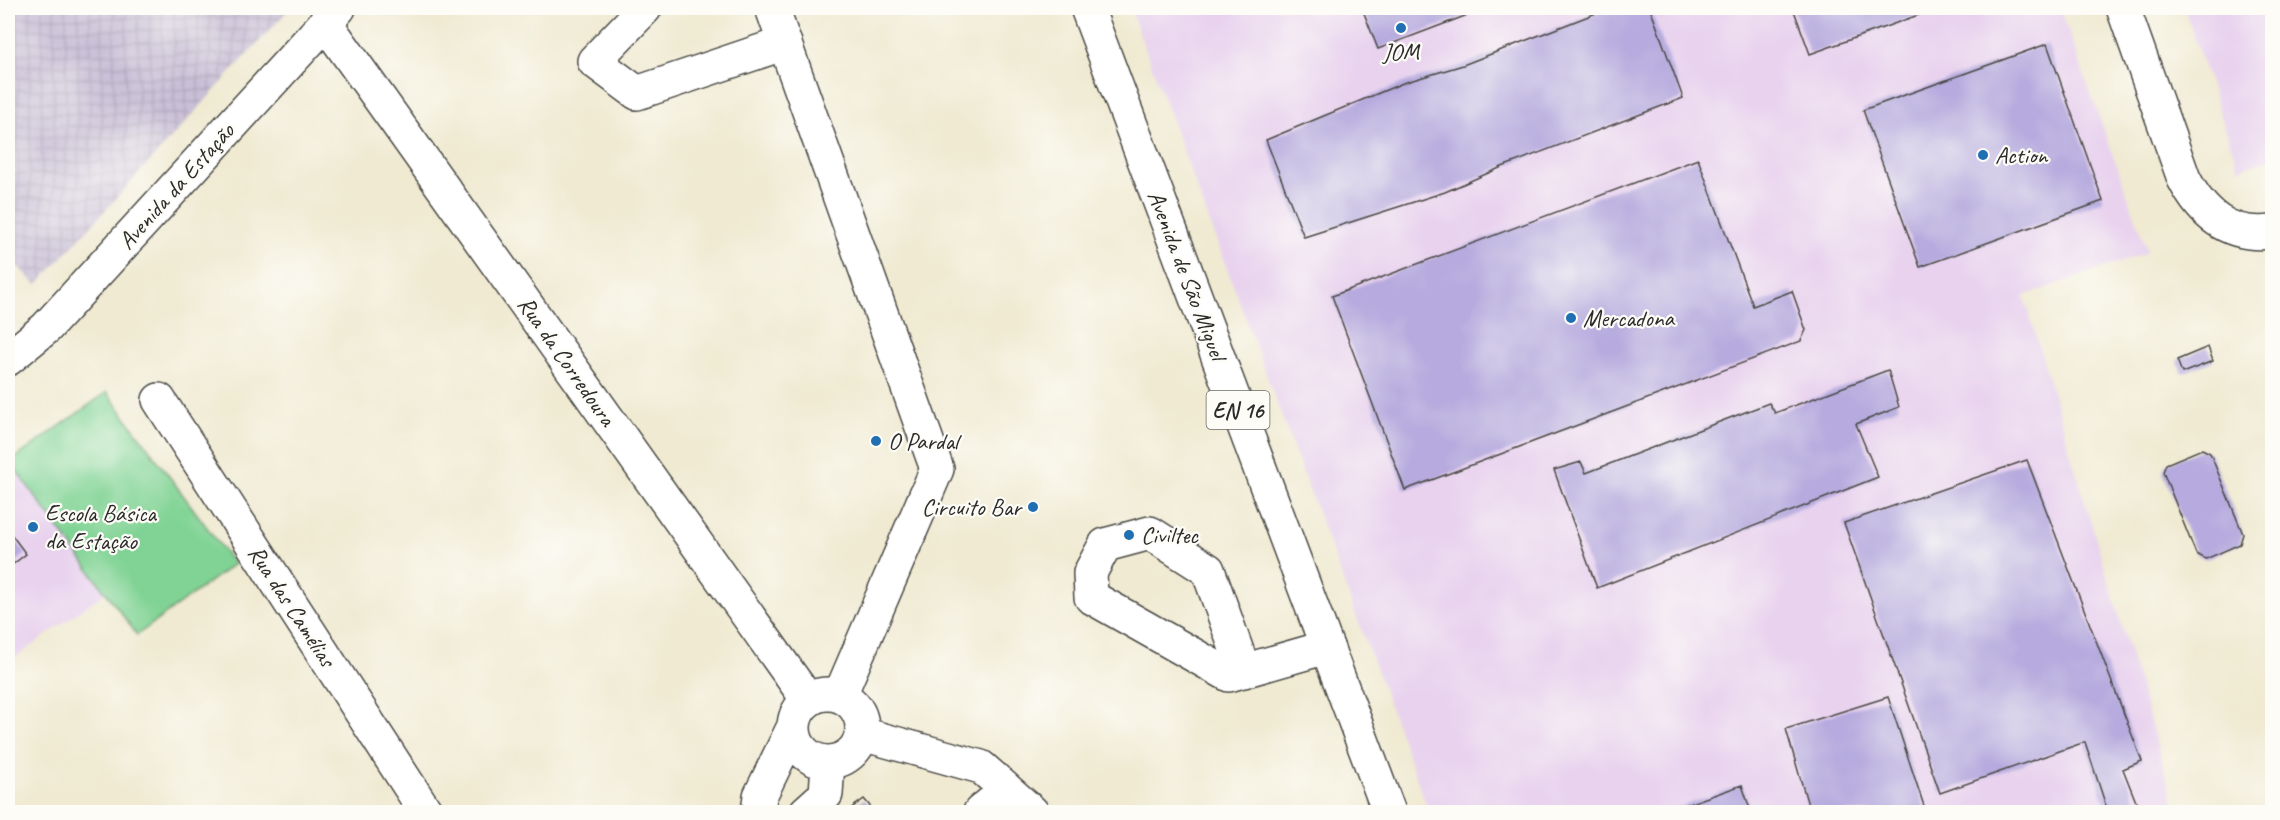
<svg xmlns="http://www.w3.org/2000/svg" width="2280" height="820" viewBox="0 0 2280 820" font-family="Caveat,sans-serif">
<defs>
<pattern id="industrial-grid" width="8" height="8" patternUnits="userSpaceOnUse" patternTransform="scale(1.5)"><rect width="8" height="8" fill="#c9bfd7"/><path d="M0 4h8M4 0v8" fill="none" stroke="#ada4b9"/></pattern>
</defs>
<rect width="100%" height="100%" fill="#fdfcf7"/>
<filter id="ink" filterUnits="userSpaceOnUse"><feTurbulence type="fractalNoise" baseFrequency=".0167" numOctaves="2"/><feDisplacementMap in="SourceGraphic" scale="12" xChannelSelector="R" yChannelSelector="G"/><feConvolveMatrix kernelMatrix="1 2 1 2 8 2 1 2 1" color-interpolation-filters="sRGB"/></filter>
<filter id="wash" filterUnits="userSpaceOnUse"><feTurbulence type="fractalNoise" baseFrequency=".008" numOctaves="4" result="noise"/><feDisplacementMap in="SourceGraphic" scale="24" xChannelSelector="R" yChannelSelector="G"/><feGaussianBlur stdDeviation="1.35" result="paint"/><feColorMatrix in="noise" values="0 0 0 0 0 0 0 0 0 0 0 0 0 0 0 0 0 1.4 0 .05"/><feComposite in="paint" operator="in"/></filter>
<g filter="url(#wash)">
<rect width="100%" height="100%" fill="#f0ead2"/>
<path fill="#e8d2ee" d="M1130,8h930l88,244 -124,44 153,516h-748z
M2184,8h88v150l-33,11z
M8,458l98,134 -98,71z"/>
<path fill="url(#industrial-grid)" d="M8,8h282l-253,277 -29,-28z"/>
<path fill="#80d394" stroke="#567f60" stroke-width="1.5" d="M107,392l127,172 -97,71 -127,-173z"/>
<g id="blocks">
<path fill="#b6aade" d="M1362,8h124l-108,41z
M1609,8h41l33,90 -181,69 -57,25 -141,45 -38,-97 137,-57 60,-18z
M1793,8h145l-128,46z
M2047,44l56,157 -183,66 -57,-157z
M1698,159l55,147 39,-15 14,39 -5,11 -396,149 -73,-194z
M2208,347l5,14 -31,12 -5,-13z
M1888,370l11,37 -43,17 22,53 -281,111 -43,-118 27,-8 5,11 183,-70 6,10z
M2202,449l8,4 33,81 -3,10 -34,15 -10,-5 -33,-82 3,-8z
M2027,460l115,301 -19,8 17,43h-32l-23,-70 -145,51 -96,-270z
M8,530l18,24 -18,14z
M1888,697l38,115h-116l-24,-83z
M1742,785l9,27h-76l-1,-3z
M864,799l11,13h-29z"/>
</g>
</g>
<g filter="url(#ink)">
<use href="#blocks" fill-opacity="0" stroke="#494844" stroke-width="1.5"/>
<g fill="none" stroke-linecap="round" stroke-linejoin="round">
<defs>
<path id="minor" d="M645,8l-51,53 43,32 148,-50
M772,8l165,461 -97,226
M2123,8l61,171c19,37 45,58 88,53
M325,22l483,678
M159,400l267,412
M1244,671l-36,-101 -58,-37 -45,12 -15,28 1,24 138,78 98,-28
M794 728a34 34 0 1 1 68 0a34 34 0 1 1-68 0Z
M862,734l119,33 51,45
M758,812l2,-16 33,-68
M806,812l20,-18 2,-31
M980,812l27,-22"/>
<path id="major" d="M1087,8l302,804
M8,359l38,-31 293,-320"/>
</defs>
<use href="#minor" stroke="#494844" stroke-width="36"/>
<use href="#major" stroke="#494844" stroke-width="36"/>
<use href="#minor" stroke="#fff" stroke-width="33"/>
<use href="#major" stroke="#fff" stroke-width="33"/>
</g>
</g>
<g fill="#1f6fb2" stroke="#fdfcf7" stroke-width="2">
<circle cx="1401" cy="28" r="6"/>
<circle cx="1983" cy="155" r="6"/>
<circle cx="1571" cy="318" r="6"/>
<circle cx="876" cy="441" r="6"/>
<circle cx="1033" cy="507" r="6"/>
<circle cx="33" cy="527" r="6"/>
<circle cx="1129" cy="535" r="6"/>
</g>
<g text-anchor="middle" stroke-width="4.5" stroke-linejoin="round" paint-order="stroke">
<rect fill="#fdfcf7" stroke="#6a6a68" stroke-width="1.5" x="1206.5" y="391" width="63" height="38" rx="4.5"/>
<g font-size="22" font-weight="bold" fill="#2b2b2b">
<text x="1238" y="418">EN 16</text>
</g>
<g font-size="24" fill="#2b2b2b" stroke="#fdfcf7" text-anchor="start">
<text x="1401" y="60" text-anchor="middle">JOM</text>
<text x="1995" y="163">Action</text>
<text x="1583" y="326">Mercadona</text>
<text x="888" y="449">O Pardal</text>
<text x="1021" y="515" text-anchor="end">Circuito Bar</text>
<text x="45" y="521">Escola Básica<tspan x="45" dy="28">da Estação</tspan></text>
<text x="1141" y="543">Civiltec</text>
</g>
<g font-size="24" fill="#2b2b2b" stroke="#fdfcf7">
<text transform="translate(176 186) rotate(-48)" y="8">Avenida da Estação</text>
<text transform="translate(1187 275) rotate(69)" y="8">Avenida de São Miguel</text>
<text transform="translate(567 361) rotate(55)" y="8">Rua da Corredoura</text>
<text transform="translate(292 606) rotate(57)" y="8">Rua das Camélias</text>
</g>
</g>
<rect width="2280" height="820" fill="none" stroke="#fdfcf7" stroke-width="30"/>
</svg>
